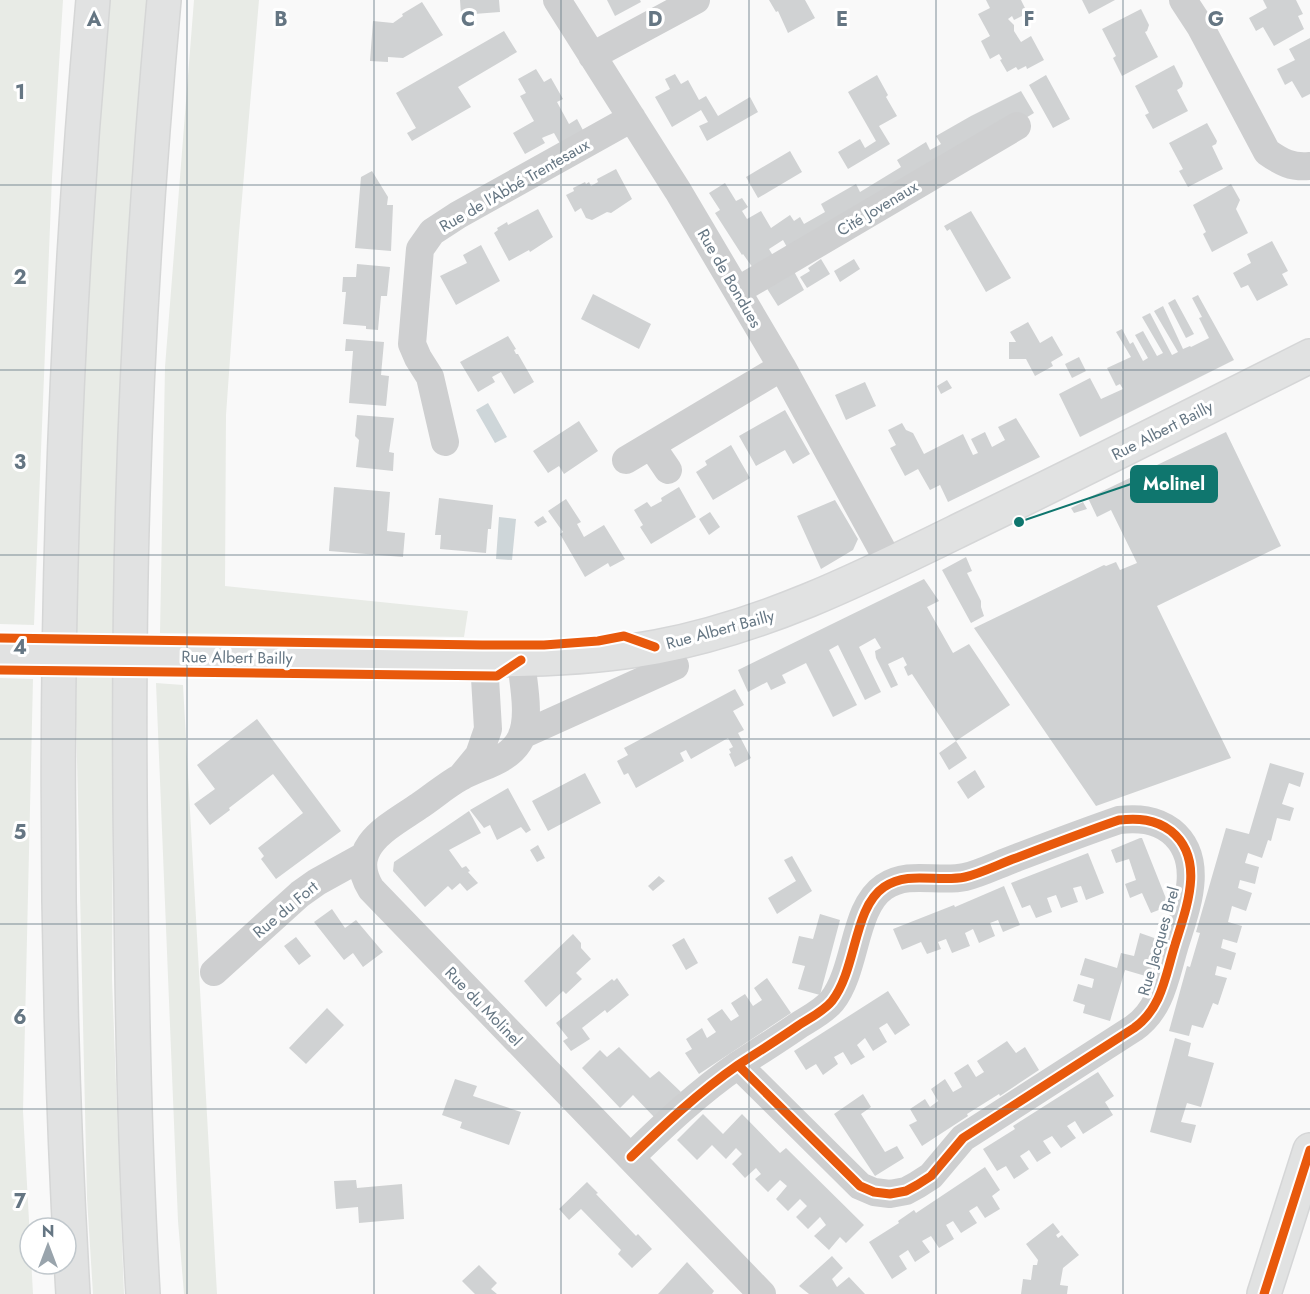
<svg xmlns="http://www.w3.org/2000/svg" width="1310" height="1294" viewBox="0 0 1310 1294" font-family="Jost,sans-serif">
<rect width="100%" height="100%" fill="#f9f9f9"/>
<path fill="#e8ebe6" d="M0,0h63l-11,177 -18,448 -34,-1z
M110,0h38l-16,184 -18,423 -2,372 12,315h-31l-6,-96 -11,-481 1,-232 16,-271z
M194,0h65l-20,233 -13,182 -1,171 243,25 -4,26 -304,-4 5,-266z
M0,678l33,1 -10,432 10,183h-33z
M156,683l27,2 34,609h-33l-6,-73z"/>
<path fill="#ced6d9" d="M488,403l19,34 -12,6 -19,-33z
M499,517l17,2 -4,41 -16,-1z"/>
<path fill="#d0d2d3" d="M460,0h39l1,12 -39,3z
M607,0h33l1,2 -26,14z
M769,0h36l10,18 -27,15 -10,-22 -2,1z
M986,0h35l5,10 -2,5 -10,5 -2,-4 -4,3 6,6v6l7,11 10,-6 13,24 -17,9 -1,-3 -8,4 -2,-3 -9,5 -7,-12 2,-1 -3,-5 -9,5 -9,-18 9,-5 -12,-22 12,-6z
M1082,0h33l-26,14z
M1263,0h33l7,14 -5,2 6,13 -30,17 -11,-19 -7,4 -7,-13 18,-10z
M422,2l21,33 -40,23 -15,-1v5l-18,-1 3,-40 20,2 10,-7 -1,-2z
M1141,9l8,16 -2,6 -2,1 13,25 -36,19 -9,-18 3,-2 -14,-27z
M504,31l13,21 -59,35 13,20 -59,34 -5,-8 9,-5 -20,-35z
M1310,38v56l-8,4 -10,-17 -7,4 -8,-16 18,-9 -6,-11z
M1174,65l9,18 -1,4 -5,3 11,21 -35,18 -8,-14 4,-2 -14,-27z
M536,69l8,13 7,-4 12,21 -6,3 12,22 8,-5 8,15 -23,13 -8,-14 -10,4 -2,1 3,5 -20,11 -12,-21 21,-12 -14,-25 6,-3 -8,-14z
M675,74l6,10 7,-4 11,20 7,-4 12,20 32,-19 8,15 -51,29 -8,-15 9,-4 -7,-12 -29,17 -17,-30 15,-8 -5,-10z
M877,75l11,20 -2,2 11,19 -18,10 11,18 -42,25 -10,-17 22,-13 5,9 11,-7 -28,-49z
M1046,75l24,44 -17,9 -24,-43z
M1021,91l13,22 -242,143 -9,-16 -14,9 9,15 -20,11 -15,-21 -1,1 -27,-42 5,-3 -11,-17 16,-10 11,18 6,-3 6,9 -6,4 5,8 14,-8 10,17 19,-13 4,6 6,-4 4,7 21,-12 -4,-8 35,-20 4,8 41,-25 -4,-7 29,-18 4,8 11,-6 -5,-8 35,-20z
M1207,123l10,18 -1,3 -4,2 11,23 -35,18 -9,-16 4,-2 -14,-26z
M790,151l12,21 -44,26 -12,-21z
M616,169l16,30 -21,14 -4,-1 -15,8 -6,-2 -5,-10 -6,4 -9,-17 8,-4 -1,-3 12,-6 1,2 3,-2 2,4 7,-4 -1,-3z
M372,171l16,26 -1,8h6l-2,46 -36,-3 6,-71z
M1231,184l9,16 -4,9 12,24 -36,19 -9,-18 3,-2 -13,-27z
M538,209l15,28 -23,15 -1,-2 -20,11 -15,-28 4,-3 -1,-2 10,-6 1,3z
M971,211l40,67 -25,14 -36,-63 -3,2 -3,-5z
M1272,241l16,30 -6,3 6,11 -31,16 -9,-16 -7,3 -8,-15 18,-10 -4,-9z
M481,245l19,36 -44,24 -16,-29 27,-13 -4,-8z
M821,259l9,15 -23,14 -7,-11 10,-6 -2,-3z
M854,259l6,10 -20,13 -6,-11z
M789,262l15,28 -26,16 -12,-19z
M357,264l33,3 -3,29h-6l-3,34 -12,-1v-3l-23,-2 3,-32h-4l1,-15h13z
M593,294l58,30 -12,25 -58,-30z
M1198,295l36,65 -154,77 -21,-43 31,-16 11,21 22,-10 -3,-5 -4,2 -9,-18 24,-11 -15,-25 6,-3 8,15 3,-2 10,19 5,-3 -13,-23 8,-4 14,25 6,-3 -21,-36 8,-4 22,42 6,-3 -24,-41 9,-5 20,43 7,-3 1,1 18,-9 -10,-20 3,-1 -10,-19z
M1175,299l19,35 -8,4 -18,-35z
M1028,322l12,21 12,-7 11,19 -12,7 2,4 -18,10 -9,-17h-17v-17h7l-6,-10z
M508,336l8,13 -2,1 2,4h2l16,28 -20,12 -13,-22 -9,5 3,5 -17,10 -18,-30z
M346,339l38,3 -3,33 8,1 -3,30 -37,-3 4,-52h-8z
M1079,357l7,14 -14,7 -7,-14z
M947,380l5,8 -11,6 -4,-8z
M865,382l11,24 -30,14 -11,-25z
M785,410l25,44 -17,10 -8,-14 -29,16 -17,-30z
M357,415l37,3 -5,34 5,1 -1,18 -37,-4 3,-27 -4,-4z
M1016,418l24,39 -92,45 -8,-17 -10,5 -12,-21 -13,7 -15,-28 6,-3 -8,-15 14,-7 4,7 7,3 11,21 39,-20 10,21 5,-2 -7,-14 14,-7 7,15 13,-7 -7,-13z
M579,421l19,30 -34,23 -5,-8 -11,7 -15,-22z
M1226,432l55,114 -124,60 74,152 -135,48 -122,-178 130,-63 2,1 10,-4 4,8 17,-7 -26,-53 -14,7 -9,-19z
M731,445l19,33 -37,22 -17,-28 11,-7 -2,-4z
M334,487l56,5 -3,39 18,2 -2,24 -74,-6z
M679,487l17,30 -45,27 -11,-17 3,-2 -9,-15 13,-8 4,5 11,-6 -1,-3z
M439,498l54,7 -2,24h-3l-2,24 -46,-4 1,-14h-6z
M566,499l15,23 -4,2 7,13 20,-12 21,34 -15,8 -2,-4 -23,14 -25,-43 3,-2 -15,-21z
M835,500l23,39 -5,11 -32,19 -24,-53z
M1083,502l4,7 -13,4 -3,-5z
M710,512l10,15 -11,8 -10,-16z
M543,516l4,6 -9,5 -4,-5z
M966,557l6,14 -5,2 14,28v6l3,9 -13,7 -29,-53z
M924,579l15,22 -12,6 26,46 16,-9 41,61 -54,36 -44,-67 -4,2 -4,-9 3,-2 -4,-8 -15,7 10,21 -7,3 -15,-30 -1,-7 6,-3 -6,-10 -16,9 22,45 -16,8 -27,-55 -9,5 28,55 -24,12 -27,-54 -24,12 4,8 -15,7 -4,-8 -19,10 -10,-22z
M735,689l9,16 -11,6 11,19 -6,3 13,25 -16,9 -6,-13 2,-1 -2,-4 4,-2 -5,-9 -37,21 -5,-9 -6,3 4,8 -48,27 -8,-15 -4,2 -7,-14 11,-6 -4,-7z
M257,719l84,112 -65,48 -15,-20 3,-3 -6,-8 45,-35 -30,-39 -44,34 1,2 -20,15 -16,-21 21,-15 -18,-24z
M956,741l11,17 -18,12 -10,-17z
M1270,763l34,10 -4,14 -11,-4 -7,21 12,4 -4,13 -13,-3 -6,23 -3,-1 -6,18 -14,-5 -3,10 14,4 -4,17 -15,-4 -2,8 14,5 -6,18 -14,-5 -4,16 14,4 -5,17 -14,-4 -2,9 15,5 -5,17 -14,-4 -2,9 12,3 -9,27 -5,-2 -10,25 -11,-3 -3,11 -20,-5 18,-65 3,1 10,-34 -4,-1 30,-104 23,6z
M975,770l10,17 -17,12 -11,-17z
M585,773l16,30 -53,28 -16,-30z
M508,788l23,42 -5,3 -5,-6 -24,13 -7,-15 -6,3 -14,-18z
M469,811l12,22 -32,17 13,18 4,-2 4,5 -2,1 10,11 -11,8 -7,-8 -8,7 -4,-4 -23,21 -32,-36 1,-9z
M1140,838h2l27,68 -18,7 -9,-20 -12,5 -5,-14 11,-4 -7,-21 -13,4 -5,-13z
M538,845l7,13 -8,4 -7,-12z
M1088,853l16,40 -18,7 -5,-14 -8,2 5,14 -17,6 -5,-13 -9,3 5,14 -16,6 -6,-13 -8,3 -11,-25z
M792,856l20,35 -35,23 -9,-16 28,-17 -12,-21z
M659,876l6,5 -12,10 -5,-5z
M1004,886l16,39 -17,7 -5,-12 -8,3 5,13 -16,7 -6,-14 -8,4 5,13 -18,7 -6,-14 -8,3 3,7 -14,5 -6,-12 -19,8 -9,-21 61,-24 1,2z
M332,909l13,19 11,-8 27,32 -20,15 -10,-14 -9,7 -30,-38z
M820,914l20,6 -20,75 -22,-6 7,-23 -13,-3 7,-27 14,3z
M1140,933l20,7 -11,37 -24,-7 -15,51 -27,-8 2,-8 -12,-4 5,-17 14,4 2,-9 -14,-4 5,-17 32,10 4,-15 13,3z
M573,934l8,9v5l10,11 -15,14 6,6 -16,15 -3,-3 -17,16 -22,-26z
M296,937l15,19 -12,9 -15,-19z
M684,938l14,25 -12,7 -14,-25z
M617,978l12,17 -22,18 -2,-3 -23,18 8,11 -19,12 -8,-10 5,-3 -12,-15 56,-44 2,2z
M767,978l24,35 -92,61 -14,-21 7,-4 -6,-10 16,-11 5,10 9,-6 -9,-13 15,-10 9,12 8,-5 -8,-13 14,-9 8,12 9,-6 -8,-12z
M888,991l22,34 -15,10 -8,-12 -8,5 8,14 -14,9 -8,-13 -8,7 8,12 -14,8 -8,-13 -9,5 4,7 -15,11 -7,-11 -10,6 -12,-19z
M327,1008l17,17 -38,39 -17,-16z
M1175,1038l16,5 -3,13 26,7 -13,44 -14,-4 -6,19 15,3 -5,18 -41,-11z
M1007,1041l9,12 9,-6 14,23 -39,26 -1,-2 -32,20 1,2 -46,30 -13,-21 8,-4 -7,-12 15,-10 5,8 8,-6 -7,-12 14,-10 8,13 9,-5 -8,-14 14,-9 8,13 8,-5 -7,-11z
M619,1047l31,31 9,-7 22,21 -26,26 -22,-23 -13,13 -38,-40 18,-18 7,7z
M1098,1072l16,24 -9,6 8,13 -30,19 -8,-13 -8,5 9,12 -15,10 -9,-12 -9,5 8,12 -14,9 -8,-12 -9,6 9,13 -15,10 -8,-13 -9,5 -14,-22 32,-20 -2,-3z
M455,1079l22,7 -4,10 48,16 -12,33 -49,-17 2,-6 -20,-7z
M863,1094l8,13 -10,7 24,38 12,-6 7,12 -29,18 -41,-62z
M703,1114l20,20 19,-20 38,39 6,-5 78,77 -18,18 -6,-6 -11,13 -15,-14 12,-11 -6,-8 -12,12 -12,-12 11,-11 -7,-7 -12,12 -12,-12 11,-13 -7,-6 -12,12 -13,-13 6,-5 -5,-6 -11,10 -13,-14 10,-10 -6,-6 -10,11 -14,-14 -15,15 -20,-20z
M985,1167l15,23 -8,6 8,13 -15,9 -8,-12 -8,5 8,12 -16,10 -8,-12 -7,4 8,14 -15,9 -8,-12 -9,5 8,11 -15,10 -7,-12 -9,6 8,13 -15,10 -23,-37 30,-19 -1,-2 16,-11 2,3z
M356,1180l1,8 45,-4 2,35 -45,4 -1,-16 -22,2 -2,-28z
M587,1182l11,11 -2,1 40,42 2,-2 14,15 -20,19 -14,-14 3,-4 -40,-41 -12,11 -10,-11z
M1053,1223l7,9 -4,3 2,3 4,-3 17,20 -16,13 -3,17 8,1 -1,8h-46l2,-15 8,1 2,-15h4l1,-5 -12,-16z
M832,1256l11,12 -11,11 5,8 12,-10 16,17h-56l-10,-8z
M687,1262l27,29 -2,3h-54z
M479,1265l18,18 -6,6 6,5h-22l-13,-13z"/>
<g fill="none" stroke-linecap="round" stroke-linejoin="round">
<defs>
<path id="major" d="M194,656c59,1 118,1 178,2 95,2 189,6 284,-11 112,-21 212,-72 314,-122 114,-55 227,-112 340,-169
M1264,1294l46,-144"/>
<path id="highway" d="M73,1294c-25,-431 -18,-864 20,-1294
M143,1294c-8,-136 -11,-273 -12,-410 -2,-130 -2,-260 2,-390 5,-165 16,-330 31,-494"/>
</defs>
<use href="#major" stroke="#d5d6d7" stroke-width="36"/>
<use href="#highway" stroke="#d5d6d6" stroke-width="36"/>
<path stroke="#cecfd0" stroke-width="28" d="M557,0l121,191 104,176 108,197
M1183,0l17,26 67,126c14,10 25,16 43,14
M592,56l104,-56
M737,291l280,-165
M445,442l-15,-65 -12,-19 -6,-14 8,-95 12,-17 26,-17 174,-97
M651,445l17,25
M626,460l156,-93
M521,660c2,23 10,56 0,78 -12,24 -39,27 -60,39 -15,8 -28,20 -42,29 -29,20 -74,41 -48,83l391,405
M522,735l153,-69
M461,777l18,-22 9,-26 -4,-68
M214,972l86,-78 17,-12 47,-26
M631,1157c34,-33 68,-65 107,-92 20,-13 41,-26 61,-40 11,-7 25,-14 33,-24 25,-32 21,-93 52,-114 25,-17 54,-4 81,-10 17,-4 34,-13 51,-19 34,-13 68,-26 103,-38 19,-2 36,-1 52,11 36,29 14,80 3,117 -9,30 -13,61 -40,80l-171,110 -32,38 -14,9 -11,6 -16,3 -16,-2 -14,-6 -122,-121"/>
<use href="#major" stroke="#e1e2e2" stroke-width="33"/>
<use href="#highway" stroke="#e1e2e2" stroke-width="33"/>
<defs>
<path id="major-bridge" d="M0,653l194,3"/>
</defs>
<use href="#major-bridge" stroke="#d5d6d7" stroke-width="36" stroke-linecap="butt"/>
<use href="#major-bridge" stroke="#e1e2e2" stroke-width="33"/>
<defs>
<path id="cycleway" d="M0,638l482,7h62l54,-4 26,-5 31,11
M0,670l497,6 24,-16
M631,1157c34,-33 68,-65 107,-92 20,-13 41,-26 61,-40 11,-7 25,-14 33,-24 25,-32 21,-93 52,-114 25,-17 54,-4 81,-10 17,-4 34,-13 51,-19 34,-13 68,-26 103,-38 19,-2 36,-1 52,11 36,29 14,80 3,117 -9,30 -13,61 -40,80l-171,110 -32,38 -14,9 -11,6 -16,3 -16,-2 -14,-6 -122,-121
M1264,1294l46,-144"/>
</defs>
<use href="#cycleway" stroke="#fff" stroke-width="13"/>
<use href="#cycleway" stroke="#e8590c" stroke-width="9"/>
</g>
<path fill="none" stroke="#657683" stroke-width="1.5" stroke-opacity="0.55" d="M187,0v1294M374,0v1294M561,0v1294M749,0v1294M936,0v1294M1123,0v1294M0,185h1310M0,370h1310M0,555h1310M0,739h1310M0,924h1310M0,1109h1310"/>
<g text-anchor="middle" stroke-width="6" stroke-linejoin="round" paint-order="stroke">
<g font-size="16" fill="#657683" stroke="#fff">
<text transform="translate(514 185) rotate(-30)" y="6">Rue de l'Abbé Trentesaux</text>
<text transform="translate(877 208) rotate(-31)" y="6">Cité Jovenaux</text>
<text transform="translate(730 278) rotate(60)" y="6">Rue de Bondues</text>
<text transform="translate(1162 430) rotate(-27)" y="6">Rue Albert Bailly</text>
<text transform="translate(720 629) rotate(-15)" y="6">Rue Albert Bailly</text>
<text transform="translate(237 657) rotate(1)" y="6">Rue Albert Bailly</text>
<text transform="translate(285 909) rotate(-40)" y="6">Rue du Fort</text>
<text transform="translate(1158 941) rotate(-74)" y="6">Rue Jacques Brel</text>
<text transform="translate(484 1006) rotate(46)" y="6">Rue du Molinel</text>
</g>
</g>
<g font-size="20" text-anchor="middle" font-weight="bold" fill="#657683" stroke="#fff" stroke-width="6" stroke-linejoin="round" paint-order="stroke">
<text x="94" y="26">A</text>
<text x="281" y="26">B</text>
<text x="468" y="26">C</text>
<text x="655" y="26">D</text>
<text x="842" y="26">E</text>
<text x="1029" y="26">F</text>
<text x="1216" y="26">G</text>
<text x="20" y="99">1</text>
<text x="20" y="284">2</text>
<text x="20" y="469">3</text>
<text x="20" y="654">4</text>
<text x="20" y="839">5</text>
<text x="20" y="1024">6</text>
<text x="20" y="1208">7</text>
</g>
<path fill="none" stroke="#0f766e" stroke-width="2" d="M1019 522L1131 484"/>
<circle fill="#0f766e" stroke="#fff" stroke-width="2" cx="1019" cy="522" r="6"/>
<rect fill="#0f766e" stroke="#0f766e" stroke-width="2" x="1131" y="466" width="86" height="36" rx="6"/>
<g font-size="18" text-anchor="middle" font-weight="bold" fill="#fff">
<text x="1174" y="490">Molinel</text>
</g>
<g transform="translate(48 1246)"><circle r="28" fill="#ffffff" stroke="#c1c8cd" stroke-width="1.5"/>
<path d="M0-4.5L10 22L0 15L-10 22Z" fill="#99a4ac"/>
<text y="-9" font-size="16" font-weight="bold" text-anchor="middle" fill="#657683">N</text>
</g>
</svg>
